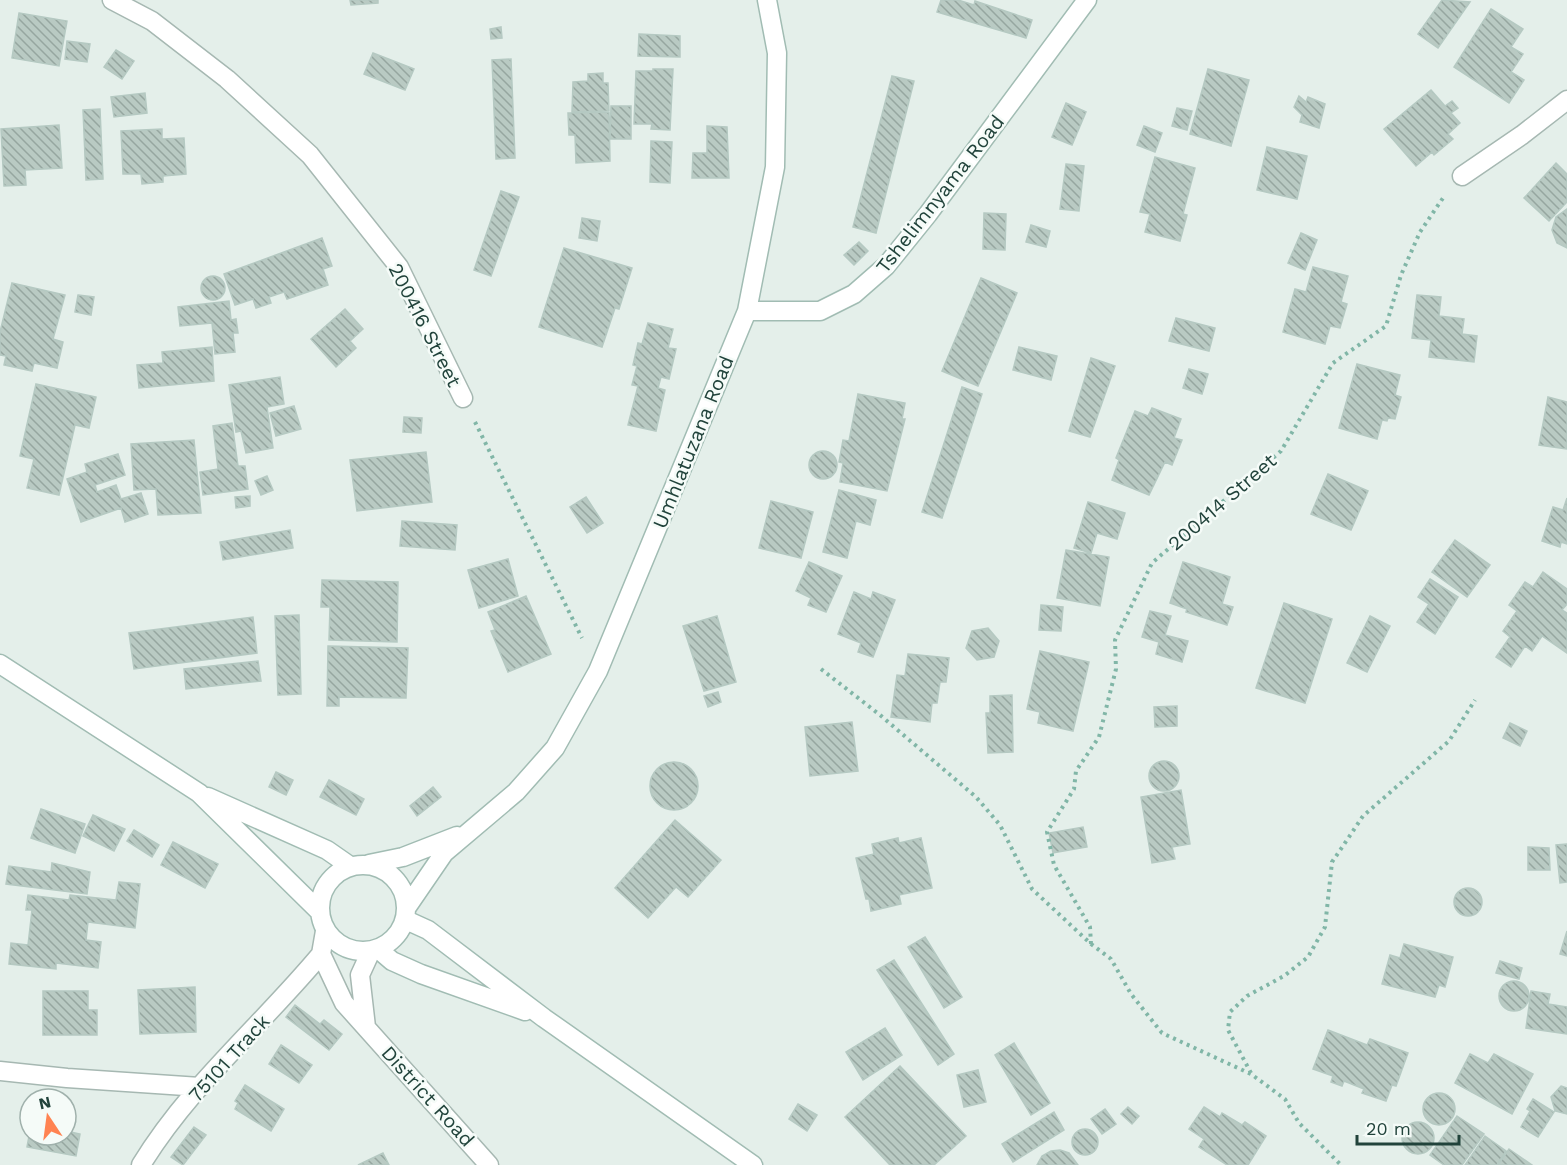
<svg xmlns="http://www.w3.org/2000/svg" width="1567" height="1165" viewBox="0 0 1567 1165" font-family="'Work Sans',sans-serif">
<defs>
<pattern id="building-back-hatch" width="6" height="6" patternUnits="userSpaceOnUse" patternTransform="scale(1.5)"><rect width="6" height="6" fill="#b9cac3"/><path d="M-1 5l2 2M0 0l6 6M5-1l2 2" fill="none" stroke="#96a6a0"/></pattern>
</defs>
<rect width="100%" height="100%" fill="#e4efea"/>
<path fill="url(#building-back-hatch)" stroke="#b5c9c2" stroke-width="1.5" d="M350,0h28v3l-27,2z
M941,0h17l16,5 1,-4 57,19 -6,18 -89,-26z
M1442,0l28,2 -32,46 -20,-14z
M1491,9l32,20 -12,18 12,7 -12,18 13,8 -15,23 -55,-36z
M19,13l48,8 -8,45 -47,-8z
M501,27l1,11 -11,1 -1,-10z
M639,34l41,2v21l-42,-1z
M67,41l23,3 -3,18 -22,-3z
M116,50l18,11 -12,18 -18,-12z
M373,53l41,16 -9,21 -41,-16z
M511,59l4,99 -19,1 -4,-99z
M653,69h20l-3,61 -19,-1 1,-5h-18l2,-53h17z
M1208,69l41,11 -18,66 -41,-12z
M603,73v10h5l1,28 -37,1 1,-30 15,-1v-7z
M892,76l22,5 -38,152 -23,-6z
M1431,90l14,16 7,-5 6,7 -7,5 9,10 -12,11 5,5 -19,16 -2,-3 -16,14 -32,-37z
M145,93l2,20 -33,4 -3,-20z
M1299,96l7,6 2,-5 17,7 -6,24 -19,-6 2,-7 -8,-8z
M1066,103l20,9 -14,33 -20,-8z
M611,106h20v33h-21z
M1177,108l15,3 -5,19 -15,-4z
M100,109l3,70 -17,1 -3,-70z
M609,112l1,49 -34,2 -1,-28h-6l-1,-22z
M59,125l3,43 -37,2 1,15 -22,1 -3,-57z
M707,126l20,1 2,51h-37l1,-25h14z
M1144,126l18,7 -7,19 -18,-7z
M162,129v10l22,-1 2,36 -23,2v6l-21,2 -1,-10h-18l-2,-43z
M651,141l21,1 -2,41 -20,-1z
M1267,147l40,9 -10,43 -40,-9z
M1155,157l40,11 -12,46 4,1 -7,26 -35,-9 5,-18 -10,-2z
M1556,163l11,11v28l-18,19 -25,-23z
M1066,164l18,2 -5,45 -19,-2z
M501,191l18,6 -28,79 -17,-6z
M1567,209v39l-10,-5 -5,-13 4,-13z
M984,213l22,1 -1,36 -22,-1z
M582,218l18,3 -3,20 -18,-3z
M1031,225l19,6 -4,16 -20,-5z
M1301,233l16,7 -12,30 -17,-7z
M322,238l10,28 -9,3 5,16 -41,14 -3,-7 -15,5 2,6 -15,5 -3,-9 -18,6 -11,-31z
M859,242l9,9 -14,14 -10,-10z
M564,248l68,20 -13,41 -4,-1 -13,39 -63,-20z
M1313,267l35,9 -7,26 6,2 -7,24 -10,-2 -5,18 -42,-12 12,-43 11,3z
M201 288a12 12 0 1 1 24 0a12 12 0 1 1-24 0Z
M981,278l36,15 -39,93 -36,-15z
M12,283l53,12 -12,44 10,3 -6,26 -23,-5 -2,8 -28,-6 2,-9 -6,-1v-23z
M78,295l16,2 -3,18 -16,-3z
M1417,295l24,2 -2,19 25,3 -2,15 15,2 -3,26 -45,-5 2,-17 -19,-2z
M229,301l2,19 5,-1 2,14h-5l2,19 -20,2 -3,-31 -32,3 -2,-19z
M345,309l18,20 -13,12 6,7 -20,19 -25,-28z
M1176,318l39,10 -6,23 -40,-10z
M648,323l25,6 -5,19 8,1 -7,30 -8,-2 -3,11 7,2 -9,41 -28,-6 10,-39 -6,-1 5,-19 -4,-1 5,-22 4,1z
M212,347l2,34 -75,7 -2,-23 26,-2 -1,-11z
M1019,347l38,9 -6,24 -38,-10z
M1091,358l24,8 -25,71 -21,-6z
M1357,364l43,11 -5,20 6,2 -6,22 -7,-1 -1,3 -5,-1 -5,19 -38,-11z
M1189,369l19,5 -6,20 -19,-6z
M280,377l4,27 -17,3 6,41 -27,5 -5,-22 -5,1 -7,-47z
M36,384l60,13 -7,31 -14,-3 -16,70 -32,-7 7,-29 -14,-3z
M962,387l20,7 -40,124 -20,-6z
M858,394l47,9 -3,16h3l-18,72 -47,-9 3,-19 -4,-1 4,-22 6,1z
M1548,397l19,5v47l-28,-4z
M294,406l7,23 -25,7 -6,-23z
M1152,408l29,11 -7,19 8,2 -10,25 -7,-3 -16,33 -37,-15 7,-20 -3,-2 19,-47 13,5z
M404,417l18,1 -1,15 -18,-1z
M232,423l6,43h7l3,23 -45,6 -3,-23 18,-3 -5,-43z
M194,440l7,73 -43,2 -2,-26 -22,1 -3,-46z
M809 465a14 14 0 1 1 28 0a14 14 0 1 1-28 0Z
M426,452l6,50 -75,9 -7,-51z
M118,454l7,21 -30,10 2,7 19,-7 5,14 20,-6 7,21 -23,8 -4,-14 -40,14 -14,-43 20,-7 -2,-8z
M1328,474l40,17 -17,39 -40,-16z
M267,476l6,14 -12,5 -6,-14z
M839,490l37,10 -6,25 -14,-4 -9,37 -24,-6z
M250,496v10l-14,2 -1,-11z
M586,497l17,26 -16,10 -17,-26z
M1567,498v46l-6,-2 -1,5 -18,-6 11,-34 10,3z
M771,501l42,11 -12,46 -42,-10z
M1088,502l37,11 -8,26 -20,-6 -6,20 -17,-5z
M402,521l55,4 -2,25 -55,-4z
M290,530l3,18 -70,12 -3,-18z
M1455,540l35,25 -23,32 -35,-25z
M1066,550l43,7 -9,49 -43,-8z
M508,559l10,37 -39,12 -11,-38z
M809,562l33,14 -16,36 -18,-7 3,-7 -15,-7z
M1183,562l47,15 -8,27 11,3 -6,18 -41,-13 1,-3 -17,-6z
M1543,572l24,17v15l-5,6 5,3v40l-25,-17 -10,15 -7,-5 -14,21 -15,-10 14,-20 -7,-6 14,-20 -8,-6 16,-23 8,5z
M1430,579l28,18 -23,37 -18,-12 12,-18 -11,-7z
M322,580l76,2 -1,60 -68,-2 1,-33h-9z
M854,592l17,7 2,-7 22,8 -22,57 -15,-5 3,-9 -23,-9z
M526,596l25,58 -43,18 -17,-41 4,-1 -7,-18z
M1284,603l48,16 -27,84 -49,-15z
M1041,605l22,2 -2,24 -22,-1z
M1150,611l21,5 -6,19 23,6 -6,21 -26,-8 3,-12 -17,-5z
M299,615l2,79 -23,1 -3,-79z
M717,616l19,66 -32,9 -21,-65z
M1370,616l20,10 -23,46 -20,-9z
M253,617l4,36 -123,16 -5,-36z
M988,628l11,13 -5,16 -17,3 -11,-12 6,-17z
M328,646l80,2 -2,50 -67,-1v9h-12z
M1040,651l49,11 -16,69 -35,-8 2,-11 -13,-3z
M908,654l41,4 -3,24h-6l-3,21h-5l-2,19 -39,-5 6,-42 8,1z
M258,661l3,20 -75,8 -2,-20z
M718,692l3,10 -13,5 -4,-11z
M1012,695l1,57 -25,1 -2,-40h4v-17z
M1177,706v20l-22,1 -1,-20z
M852,722l6,49 -48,5 -5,-49z
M1510,723l17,8 -7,15 -17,-8z
M1149 776a15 15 0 1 1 30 0a15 15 0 1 1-30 0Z
M650 786a24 24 0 1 1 48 0a24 24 0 1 1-48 0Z
M276,772l17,8 -7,15 -17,-8z
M329,780l35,19 -8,16 -36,-18z
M433,787l8,10 -24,19 -7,-10z
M1181,790l9,54 -18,3 3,12 -23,4 -11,-66z
M41,809l44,15 -10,29 -44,-15z
M93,815l32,14 -11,22 -31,-15z
M675,820l46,40 -33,37 -12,-10 -28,31 -33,-30z
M1083,827l4,20 -34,6 -4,-20z
M134,830l25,15 -7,12 -25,-16z
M898,838l1,5 22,-5 11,50 -33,7 2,9 -30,7 -2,-12h-3l-10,-41 18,-4 -2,-10z
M173,842l45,22 -13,24 -44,-23z
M1567,844v38l-7,1 -4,-38z
M1528,847l21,1 1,22h-22z
M52,863l38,9 -3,22 -81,-10 3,-18 42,6z
M119,882l21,2 -5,44 -47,-6 -2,18 15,2 -3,26 -42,-5v6l-47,-5 2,-21 17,2 4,-35h-6l2,-15 41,5 1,-5 46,5z
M1454 902a14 14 0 1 1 28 0a14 14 0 1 1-28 0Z
M1567,931v25l-7,-2z
M925,937l37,60 -18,11 -36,-61z
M1404,944l49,13 -8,30 -6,-2 -4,12 -53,-13 8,-29 10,3z
M894,960l60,94 -16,11 -61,-95z
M1500,961l22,7 -3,11 -23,-6z
M1499 996a15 15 0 1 1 30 0a15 15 0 1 1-30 0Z
M195,987l1,45 -56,2 -2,-44z
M43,991h45v19h9v25h-54z
M1531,991l19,3 -2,10 19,3v27l-41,-6z
M295,1005l25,19 4,-4 18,14 -13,16 -43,-33z
M885,1028l17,27 -39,25 -17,-28z
M1328,1030l39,15 3,-6 38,14 -12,33 -4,-1 -6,16 -24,-8 2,-4 -20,-8 -2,5 -11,-4 2,-6 -20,-7z
M1014,1043l36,60 -19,12 -36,-60z
M281,1045l31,20 -13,18 -30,-19z
M1470,1054l18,9 6,-9 39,20 -21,40 -57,-31z
M900,1066l66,70 -32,29h-44l-45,-48z
M978,1070l8,32 -22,5 -7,-32z
M245,1085l39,24 -13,22 -36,-22 3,-6 -3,-2z
M1561,1086l6,2v26l-12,-3 -4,-14z
M1423 1109a16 16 0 1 1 32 0a16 16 0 1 1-32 0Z
M1533,1099l21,13 -16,25 -17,-10 9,-16 -3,-2z
M798,1104l19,11 -10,16 -18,-12z
M1128,1107l11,9 -7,8 -11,-10z
M1204,1107l16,10 2,-4 20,12 3,-3 21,14 -18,29h-21l-28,-18 5,-8 -15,-10z
M1105,1109l11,15 -14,10 -11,-15z
M1054,1112l10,18 -51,32 -11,-18z
M1457,1116l27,18 -22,31h-18l-14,-10z
M1402 1138a16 16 0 1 1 32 0a16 16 0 1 1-32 0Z
M194,1127l12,8 -23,30 -12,-8z
M1072 1142a13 13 0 1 1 26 0a13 13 0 1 1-26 0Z
M30,1131v4h36v-4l14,3 -4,22 -49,-9z
M1485,1136l21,15 -9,14h-32z
M1509,1149l23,16h-34z
M1060,1150l9,3 9,12h-41l5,-9 9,-5z
M383,1153l6,12h-31z"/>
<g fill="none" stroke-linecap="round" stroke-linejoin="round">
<defs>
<path id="street" d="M112,0l40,21 75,58 83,76 89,112 64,131
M1462,176l60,-41 45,-35
M325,931l-4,23 23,49 145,162
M366,1027l-6,-52 11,-24
M0,1071l67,7 133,9
M141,1165c48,-79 121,-140 180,-211"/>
<path id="secondary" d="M747,311h73l34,-17 32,-28 42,-52 159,-214
M0,664l199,129 120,118
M208,797l119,53 23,16
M369,864l34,-7 54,-21
M320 908a43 43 0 1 1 86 0a43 43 0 1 1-86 0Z
M407,907l37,-54 72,-61 39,-44 43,-77 149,-360 28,-144 2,-114 -10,-53
M406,920l22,10 116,88 209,147
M378,949l14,12 29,13 104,37"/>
</defs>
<use href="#street" stroke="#a6b8b2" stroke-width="21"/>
<use href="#secondary" stroke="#a1bcb3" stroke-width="21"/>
<path stroke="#81b6a7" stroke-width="4" stroke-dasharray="3 4.5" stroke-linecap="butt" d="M475,422l107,216
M821,669l59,46 96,82 24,28 32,64 59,55 20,15 20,35 31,39 89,41 34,25 14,24 42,42
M1091,944l-1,-17 -36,-62 -7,-33 27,-43 2,-18 23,-34 17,-68 -1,-29 37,-77 129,-112 52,-88 53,-37 15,-51 19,-43 25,-37
M1251,1073l-23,-43 2,-18 17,-16 37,-20 24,-19 17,-30 7,-65 15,-22 16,-24 86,-75 26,-41"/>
<use href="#street" stroke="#fff" stroke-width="18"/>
<use href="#secondary" stroke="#fff" stroke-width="18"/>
</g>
<g text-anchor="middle" stroke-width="5" stroke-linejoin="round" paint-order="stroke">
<g font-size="20" fill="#21433b" stroke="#f5fbf8">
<text transform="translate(940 194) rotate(-52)" y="7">Tshelimnyama Road</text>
<text transform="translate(425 325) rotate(63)" y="7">200416 Street</text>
<text transform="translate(693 442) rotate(-68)" y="7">Umhlatuzana Road</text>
<text transform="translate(1222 502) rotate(-41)" y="7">200414 Street</text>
<text transform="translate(229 1058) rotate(-48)" y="7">75101 Track</text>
<text transform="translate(428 1096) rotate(48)" y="7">District Road</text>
</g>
</g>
<g transform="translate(48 1117) rotate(347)"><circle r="28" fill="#f5fbf8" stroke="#a0b1ac" stroke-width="1.5"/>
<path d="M0-4.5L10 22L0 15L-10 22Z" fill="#ff8352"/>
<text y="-9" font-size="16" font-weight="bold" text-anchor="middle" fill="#21433b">N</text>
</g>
<path d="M1357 1135v9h102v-9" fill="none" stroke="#21433b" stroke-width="3"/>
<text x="1366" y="1135" font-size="18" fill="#21433b" stroke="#f5fbf8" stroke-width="4.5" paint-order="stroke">20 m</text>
</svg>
